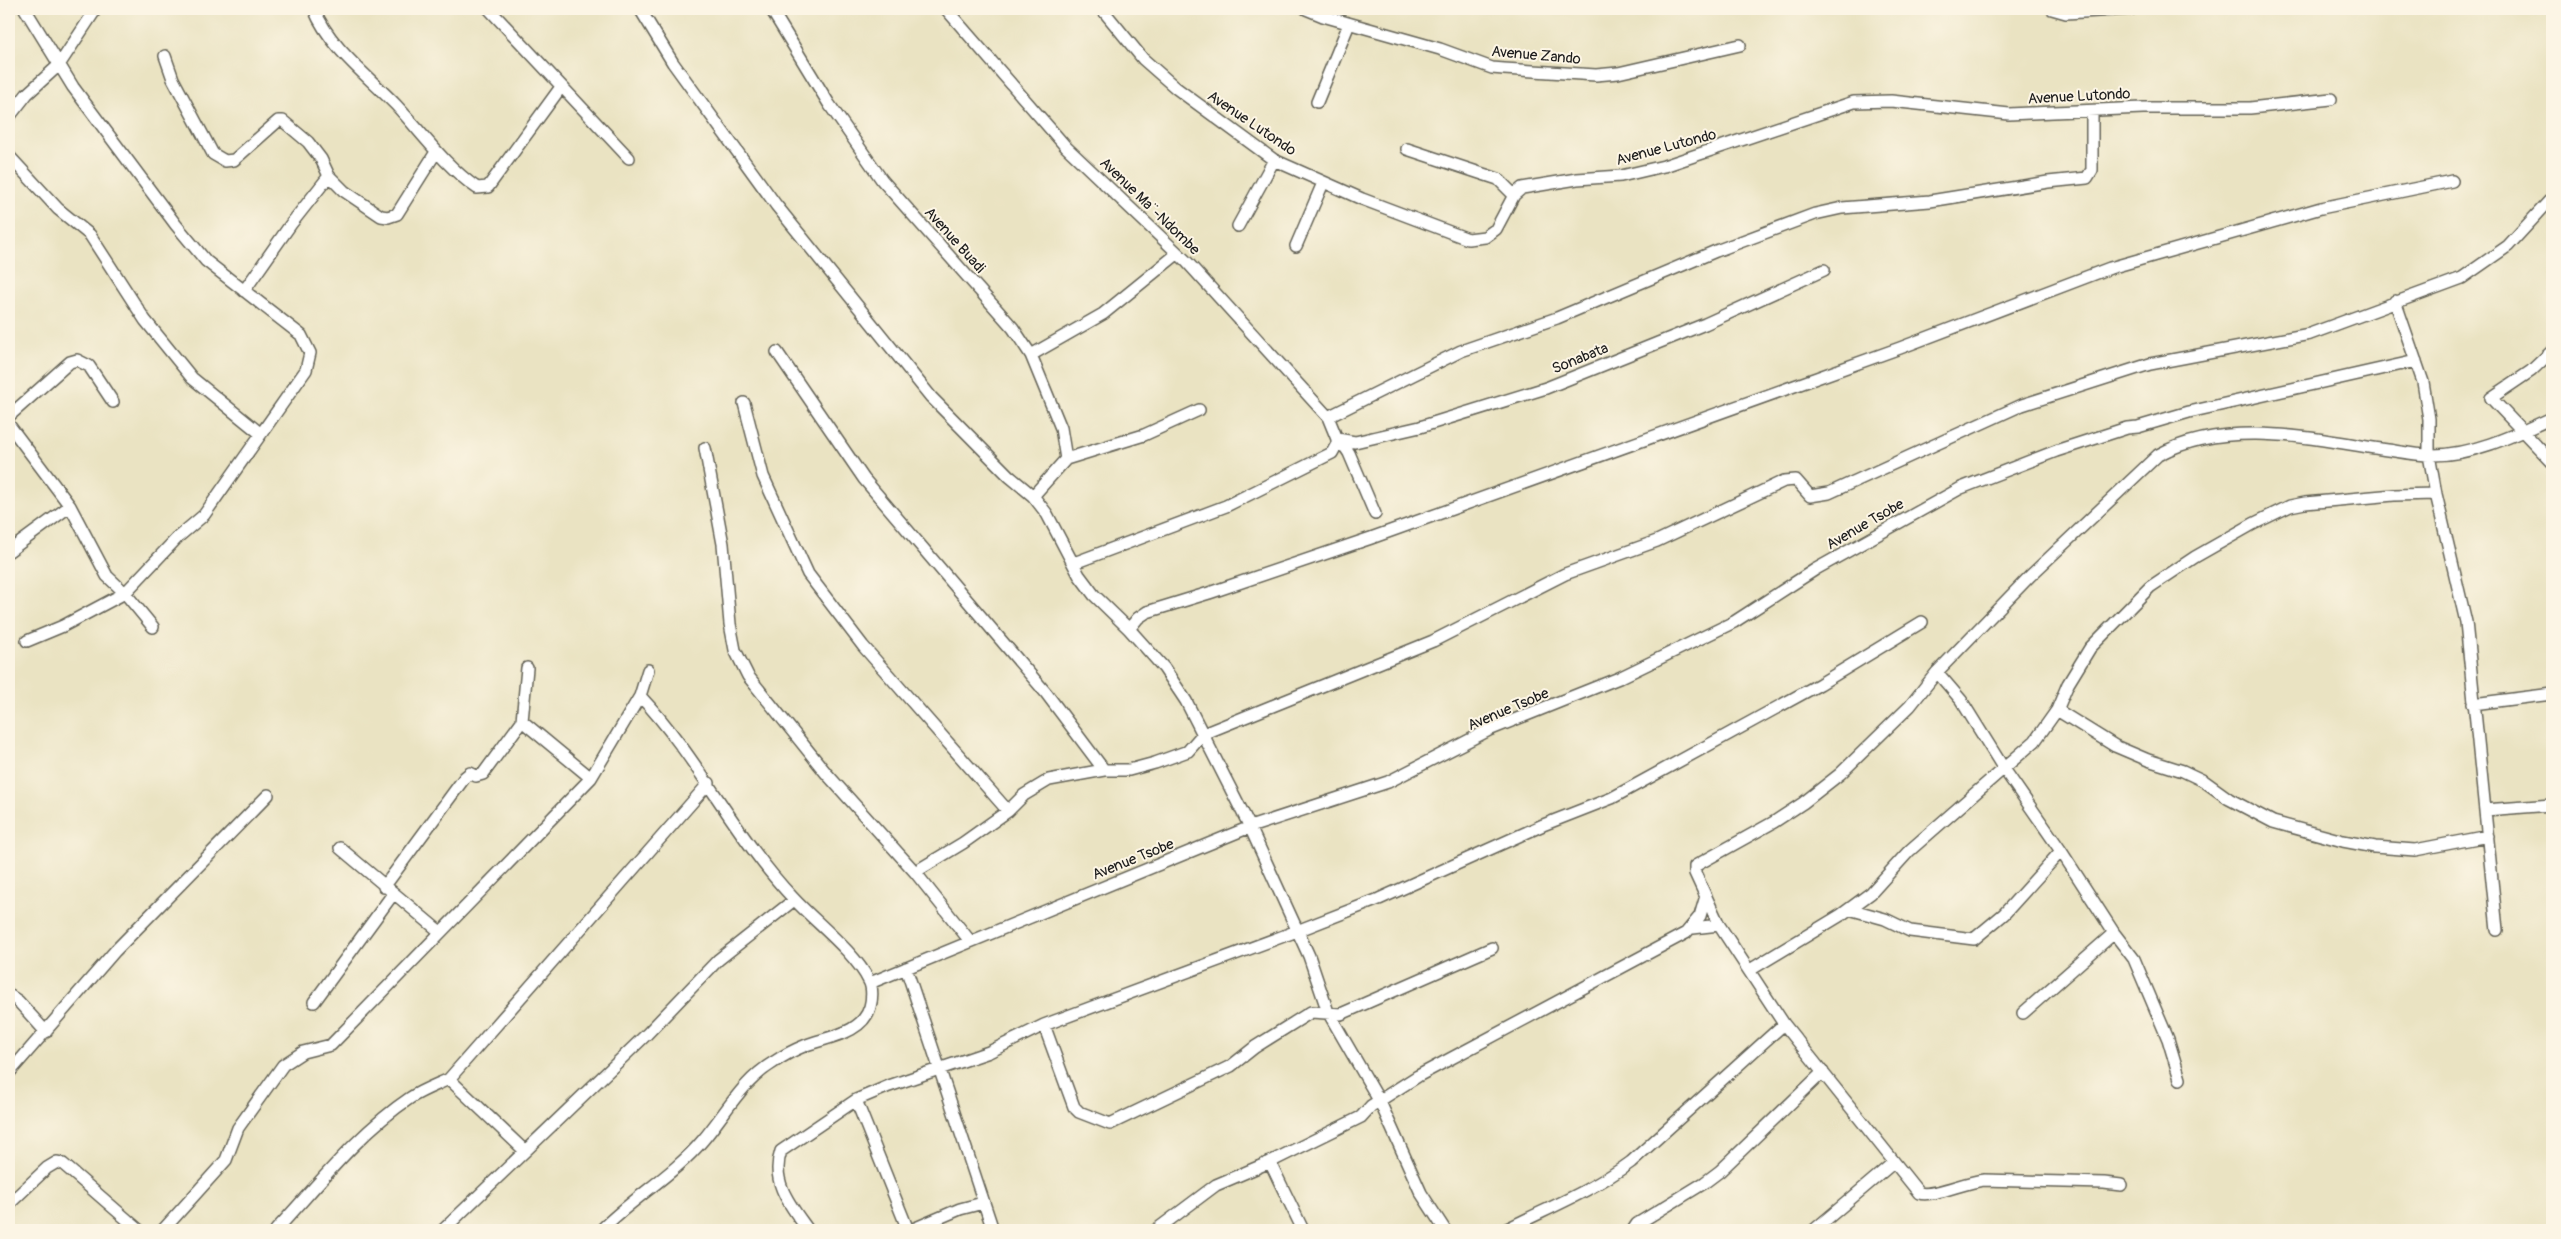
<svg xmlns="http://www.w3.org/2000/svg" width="2561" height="1239" viewBox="0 0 2561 1239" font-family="Pangolin,sans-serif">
<rect width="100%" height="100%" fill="#fcf5e5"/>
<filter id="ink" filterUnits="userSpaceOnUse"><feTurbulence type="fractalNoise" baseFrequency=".02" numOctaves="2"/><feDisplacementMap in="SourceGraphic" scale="10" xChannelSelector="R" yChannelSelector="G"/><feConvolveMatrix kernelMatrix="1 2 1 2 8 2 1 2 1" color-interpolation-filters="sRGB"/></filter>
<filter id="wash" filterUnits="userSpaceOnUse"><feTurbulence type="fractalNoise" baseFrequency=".0096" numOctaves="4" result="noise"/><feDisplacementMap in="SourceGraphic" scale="20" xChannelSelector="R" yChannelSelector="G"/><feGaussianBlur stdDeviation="1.12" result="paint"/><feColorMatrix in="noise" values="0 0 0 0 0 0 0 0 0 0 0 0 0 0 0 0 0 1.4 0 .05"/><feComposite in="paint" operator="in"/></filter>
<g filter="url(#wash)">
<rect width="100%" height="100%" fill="#eae3c2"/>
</g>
<g filter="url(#ink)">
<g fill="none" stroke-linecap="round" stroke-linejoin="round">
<defs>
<path id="minor" d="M25,9l48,78 103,138 30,36 95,74 9,18 -4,17 -102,145 -26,22 -53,56 -62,33 -36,15
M314,9c16,39 53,66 82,96 26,28 49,61 81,83l11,-1 73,-100
M489,9l140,149
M640,9l33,54 103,142 155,192 78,79 24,20 14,18 32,61 15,20 35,34 35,39 22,33 64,126 59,129 19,56 52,90 41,91 24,37
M771,9l58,95 53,76 131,148 18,27 30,73 5,31 -33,37
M946,9l120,138 121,115 141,155 9,22v5l-5,9 -106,53 -152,57
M1102,9l41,50 33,29 98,72 88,39 106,40 17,-2 11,-8 18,-34 8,-7 55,-9 44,-3 43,-10 190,-64 37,-1 118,13 134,-6h107l81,-9
M1306,9l17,7 117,33 52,19 12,1 92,6 22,-2 122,-28
M2052,9l14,4 65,-4
M165,56l8,23 40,75 12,7 9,-1 44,-39h5l25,21 13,17 8,17 15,15 37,25 7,1 9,-3 39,-62
M1317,102l32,-78
M9,117l18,-23 32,-29 37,-56
M1407,149l91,30 16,16
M9,156l49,53 32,26 55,85 47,58 69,56
M1238,226l36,-66
M1296,246l27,-63
M244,291l47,-67 38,-48
M2395,301l28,81 6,37v36l7,39 30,128 31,308
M2552,351l-21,20 -40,27 61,64
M777,352l87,127 182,214 58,77
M1031,355l72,-41 74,-60
M744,403l19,73 45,98 55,72 145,165
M9,416l61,-54 7,-2 12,6 24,36
M1328,417l133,-66 96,-33 159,-67 99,-37 27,-6 88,-7 118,-19 39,-4 5,-8v-59
M9,425l61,81 37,70 18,17 28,34
M1337,439l18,3 65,-15 126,-39 159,-64 119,-54
M1337,444l8,3 4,6 26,61
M705,448l18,96 7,80 5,26 13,26 78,97 89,99 55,69
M1066,459l78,-24 55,-25
M9,551l61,-45
M1129,629l9,-11 9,-6 62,-19 162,-55 529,-190 210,-80 211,-60 131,-27
M1937,672l24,28 43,69 57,82 53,82 20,26 34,80 12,40
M2473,704l79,-10
M2057,710l58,36 33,14 35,11 21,10 25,18 44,23 70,19 32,6 40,3 73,-14
M522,721l69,57
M2485,810l67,-5
M340,848l99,83
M915,872l48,-29 45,-32 16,-16 25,-15 55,-10h25l26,-7 33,-12 15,-17 230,-93 132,-67 92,-33 127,-60 12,-1 14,16 19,-3 193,-88 128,-41 160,-30 152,-56 46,-32 44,-48
M384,887l81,-110 5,-4 6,3 7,-2 39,-53 5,-53
M1849,909l36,10 25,12 64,8 30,-25 57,-63
M1693,928l26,-3
M906,968l87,262
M1750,970l91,-55 30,-22 38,-42 126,-110 22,-31 11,-26 22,-36 60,-61 45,-30 58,-33 37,-18 15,-3 89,-8 42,-1
M870,983l380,-156 138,-45 101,-52 130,-52 115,-56 82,-53 145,-81 95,-37 71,-23 11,-1 51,-15 227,-51
M9,995l9,6 28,31
M314,1002l79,-108
M2023,1013l91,-80
M1044,1025l30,82 5,5 31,12 121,-58 24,-19 56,-35 30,2 151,-66
M9,1073l106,-122 153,-156
M449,1079l76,72
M856,1100l52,130
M1270,1162l33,68
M2121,1185l-17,-2 -120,-3c-20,2 -50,17 -65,13l-135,-169 -65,-99 -24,-52v-7l79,-44 29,-19 37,-29 70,-68 27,-34 93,-96 128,-121c67,-36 151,-17 223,-6 16,2 33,6 49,6 41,1 85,-20 122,-37
M9,1204l38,-36 10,-6 6,2 76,66
M163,1230l63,-70 12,-32 45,-63 20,-13 28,-7 260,-267 49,-82 8,-26
M276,1230c42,-45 82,-97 134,-132 12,-8 26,-13 39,-19l260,-296
M443,1230l204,-196 71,-74 76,-60
M601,1230c31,-32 73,-55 102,-90 23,-27 39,-59 71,-78 9,-6 20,-12 30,-16 21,-9 58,-11 66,-39 2,-7 3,-19 -1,-26 -15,-30 -53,-58 -76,-83 -58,-61 -95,-141 -153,-202
M808,1230c-17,-24 -38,-48 -27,-79l75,-51 33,-14 100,-34 55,-27 253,-94 82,-32 164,-74 69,-27 208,-114 102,-62
M911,1230l49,-21 23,-6
M1156,1230l60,-45 54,-23 91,-45 10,-11 47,-30 268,-143 14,-17 6,-20
M1505,1230c43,-22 87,-39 126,-68l153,-138
M1633,1230l4,-6 67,-41 16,-12 103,-99
M1814,1230l79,-67"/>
</defs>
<use href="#minor" stroke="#646256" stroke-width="14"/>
<use href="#minor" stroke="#fff" stroke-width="11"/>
</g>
</g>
<g text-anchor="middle" stroke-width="4" stroke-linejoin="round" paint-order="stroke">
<g font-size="15" fill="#1c1c1c" stroke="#fcf5e5">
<text transform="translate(1536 55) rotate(5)" y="5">Avenue Zando</text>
<text transform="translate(2079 96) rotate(-3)" y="5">Avenue Lutondo</text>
<text transform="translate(1252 123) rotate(34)" y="5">Avenue Lutondo</text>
<text transform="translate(1666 147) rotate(-15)" y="5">Avenue Lutondo</text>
<text transform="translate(1150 206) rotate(44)" y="5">Avenue Ma¨-Ndombe</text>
<text transform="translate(955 240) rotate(48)" y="5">Avenue Buadi</text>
<text transform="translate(1580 358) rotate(-22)" y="5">Sonabata</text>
<text transform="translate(1865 524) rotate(-30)" y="5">Avenue Tsobe</text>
<text transform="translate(1508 709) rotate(-23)" y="5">Avenue Tsobe</text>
<text transform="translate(1133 859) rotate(-22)" y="5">Avenue Tsobe</text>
</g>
</g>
<rect width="2561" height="1239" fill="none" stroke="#fcf5e5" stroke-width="30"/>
</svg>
